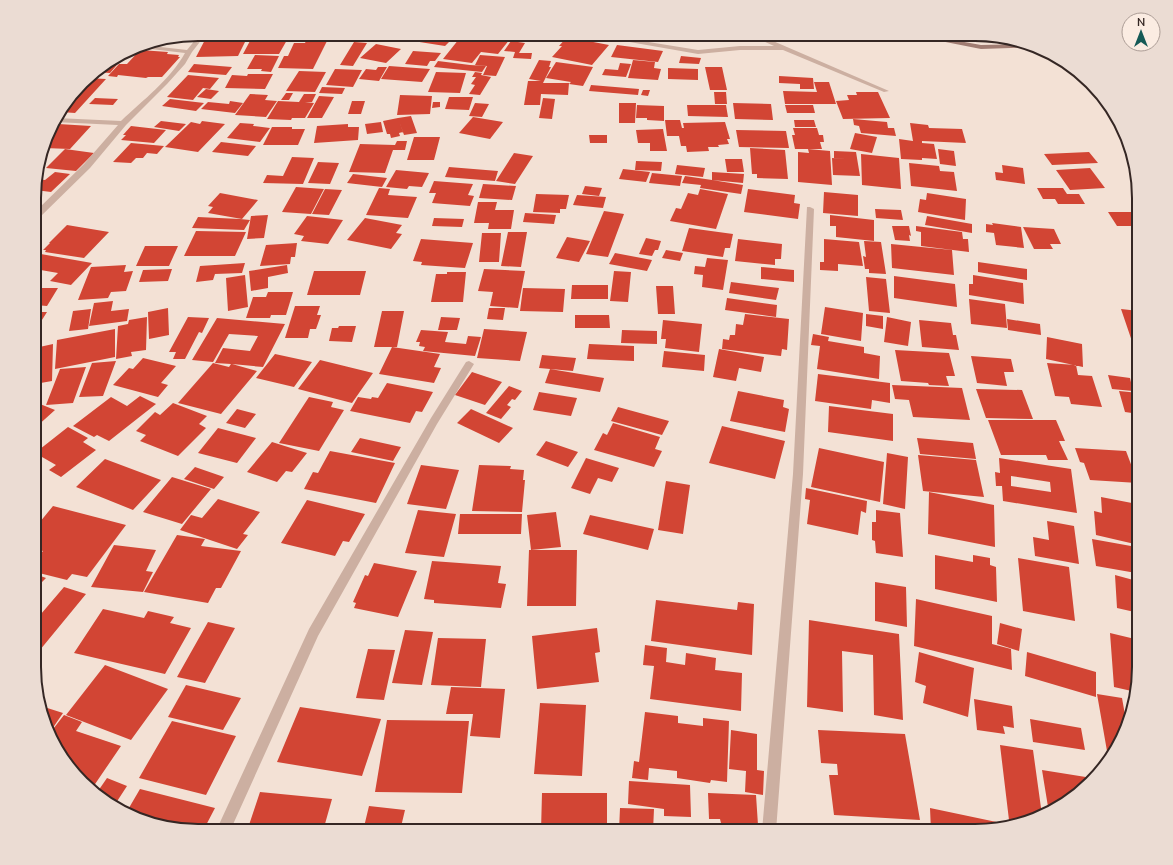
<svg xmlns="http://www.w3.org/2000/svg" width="1173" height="865" viewBox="0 0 1173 865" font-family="'Nunito Sans',sans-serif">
<rect width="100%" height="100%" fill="#f3e1d5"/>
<path fill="#d24534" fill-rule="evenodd" d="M367,34h16l-3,3 -14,-2z
M386,34h12l-6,5 -10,-2z
M420,34h37l-12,12 -32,-5z
M463,34h31l-2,2 18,3 -12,15 -17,-2 -9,11 -29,-4z
M207,36h12l-1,2h29l-9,18 -42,1z
M567,37l42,8 -17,20 -40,-8 10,-11h-3z
M251,39l36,1 -8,14h-36z
M306,41h21l-14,28 -35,-1 6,-12h4l6,-13h11z
M511,41l14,2 -6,10h13l-1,6 -18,-1 2,-6 -11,-1z
M354,42l13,1 -14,23 -13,-1z
M376,44l25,5 -15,14 -26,-5z
M617,45l46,6 -5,11 -47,-5z
M140,50l28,2 -1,2 12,1 -1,2h2l-18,20h-14l-2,1 -28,-3 -1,2 -9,-1 11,-12h8z
M413,51l28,2 -6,8h-5l-3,5 -22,-2z
M125,53h2l-17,20 -16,-1z
M255,55l24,1 -8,16 -10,-1 1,-2h-15z
M480,55l25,2 -9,19 -13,-1 4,-9 -12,-1z
M681,56l20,2 -2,6 -20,-1z
M539,60l12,1 -2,6h2l-8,16h26l-1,12 -27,-1 -1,11h-16l4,-24h13l-12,-2z
M633,60l22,2 -1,6 7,1 -3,11 -30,-2z
M438,61l32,4 16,1 -4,6 -48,-5z
M556,62l37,5 -10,19 -14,-2 2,-2 -25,-4z
M620,63l11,1 -5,13 -24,-2 3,-6 13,1z
M194,64l38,3 -6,8 -38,-3z
M389,66l41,3 -8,13 -41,-3z
M378,67h9l-8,14 -20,-2 7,-10 10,1z
M705,67h17l5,23h-17z
M668,68l30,1v11l-30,-1z
M335,69l27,1 -9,17 -27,-2z
M299,71l27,1 -11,20 -29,-1z
M436,72l30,1 -6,20 -32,-1z
M475,72l7,1 -1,2 10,2 -11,18 -11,-1 6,-9 -4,-1 5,-7h-4z
M248,74h25l-8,15 -40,-1 7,-13 15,1z
M188,75l31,3 -9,11 -7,-1 -10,12 -26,-3z
M779,76l34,2 1,11h-14v-5l-21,-1z
M87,78l19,1 -31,34 -14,-1z
M814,82h15l7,22h-51l-2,-13 34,1z
M591,85l48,4 -1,6 -49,-4z
M322,87l23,1 -3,6 -23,-1z
M206,89l13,2 -8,8 -14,-2z
M643,90h7l-2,6 -7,-1z
M714,92h12l1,12h-12z
M856,92h22l12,26 -47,1 -7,-18 13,-1 -2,-5h10z
M286,93h7l-4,7h-8z
M250,94l18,1 -3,5 12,1 -11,16 -31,-2z
M304,94h12l-4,8h-7l9,1 -9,15h-13l-1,2 -24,-1 11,-18 21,1z
M400,95l32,1 -2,18 -33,1z
M319,96l15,1 -12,21h-15z
M449,97h24l-4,13 -24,-1z
M95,98l23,1 -5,6 -24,-1z
M543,98l12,1 -3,20 -13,-1z
M170,99l34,4 -8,8 -34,-5z
M230,101l13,2 -8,10 -34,-4 7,-7 21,2z
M352,101h13l-4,13h-13z
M433,102h7v5l-8,1z
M475,103l14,1 -7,13 -13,-1z
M619,103h17l-1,20h-16z
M733,103l38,1 2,16 -38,-1z
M637,105l27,1v15l-17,-1v-2h-11z
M687,105h39l2,12 -40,-1z
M785,105h28l2,8h-28z
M411,116l6,17 -13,2 -6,-17z
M473,117l30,5 -13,17 -31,-6z
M398,118l5,14 -4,1 1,3 -9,2 -1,-4h-3l-4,-13z
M853,119l34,3 1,6h6l2,8 -35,-3 -2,-7 -5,-1z
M665,120h15l2,8h2l-1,-5 42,-1 5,17h-3l2,5 -11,1 1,2h-11l1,4 -22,1 -1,-6h-5l-2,-10h-12z
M794,120h20l2,7h-21z
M161,121l25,3 -7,7 -25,-4z
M202,121l23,3 -27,28 -33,-5 26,-25 9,2z
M381,122l2,10 -16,2 -2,-10z
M240,123l14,1 -1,2 17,2 -10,14 -33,-4z
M910,123l18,2 1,3 33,1 4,14 -44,-2v2l12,1 3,15 -15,-1v2l-21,-1 -2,-20 14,2z
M58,124l33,2 -21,23 -26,-1 4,-14z
M348,124v3h11l-1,13 -44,3 3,-17z
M131,126l35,4 -12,13 -33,-3 5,-5h-3z
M272,127h20v2h13l-7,16h-35z
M793,128h24l2,7h-24z
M663,129l4,22h-17v-8h-12l-2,-13z
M736,130l50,1 3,17 -50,-1z
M855,133l22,4 -5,16 -22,-4z
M589,135h18v8h-17z
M792,135h31l1,7h-4l2,7h-27z
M414,137h26l-6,23h-27z
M397,141h10l-2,9h-12l-8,23 -36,-1 11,-28 35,1z
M221,142l35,4 -8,10 -36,-4z
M131,143l33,3 -7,8 -10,-1 -4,5h-7l-5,5 -18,-1z
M750,148l35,2 3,29 -31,-1v-4h-5z
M65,149l29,4 -18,18 -30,-3z
M808,149l22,2 2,34 -34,-3v-30l11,1z
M938,149l16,2 2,15 -16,-2z
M834,151l22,1 4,24 -27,-1 -1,-17 17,1 -15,-1z
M1089,152l9,11 -46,2 -8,-11z
M514,153l19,3 -18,28 -19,-3z
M861,154l38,4 2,31 -39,-4z
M292,157l22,1 -11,26 -40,-1 4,-8 16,1z
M725,159h17l2,13h-17z
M636,161l26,1 -1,9 -26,-1z
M318,162l21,1 -9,21 -22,-1z
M909,163l30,3 1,5 14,1 3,19 -46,-5z
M677,165l28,3 -2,9 -28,-3z
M1002,165l21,3 2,16 -29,-4 -1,-8 8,1z
M449,167l49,4 -3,10 -50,-4z
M1090,168l15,20 -35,2 -14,-20z
M623,169l27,3 -4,10 -27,-3z
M396,170l33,3 -7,14 -13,-1 -2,3 -21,-2z
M55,172l15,2 -19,18 -16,-2v-11l10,1z
M712,172l32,2 -1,9 -31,-3z
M652,173l30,3 -2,10 -31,-3z
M353,174l34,4 -5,9 -35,-4z
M685,176l27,4 31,5 -2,9 -41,-6 1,-3 -19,-2z
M434,181l39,3 -5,11 6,1 -4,10 -38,-3 4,-10h-7z
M483,184l33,2 -4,14 -33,-2z
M585,186l17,2 -3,8 -17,-2z
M296,187l28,2 -13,25 -29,-2z
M379,188l11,1 -2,6 29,2 -9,21 -42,-3z
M1037,188h26l4,6h12l6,10h-27l-3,-5h-12z
M325,189l17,1 -13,25 -17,-1z
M700,189l28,5 -12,35 -46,-8 6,-13 5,1 7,-16 10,2z
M748,189l47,6 -1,8 6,1 -2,15 -54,-7z
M824,192l34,3v21l-35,-3z
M220,193l38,7 -16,19 -34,-6 5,-6 -5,-1z
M927,193l39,6 -1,21 -47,-8 2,-13 6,1z
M536,194l33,1 -3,14h-6v4l-27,-1z
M577,195l29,2 -3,11 -30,-3z
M478,202h19l-2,8h19l-3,19h-23l1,-6h-15z
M875,209l26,1 2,10 -27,-2z
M604,211l20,3 -16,43 -22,-3z
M1108,212h31v14h-22z
M525,213l31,2 -2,9 -31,-2z
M268,215l-4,23 -17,1 4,-23z
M830,215l44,5v21l-38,-4v-11h-6z
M307,216l36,4 -15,24 -27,-3 3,-5 -10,-2z
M927,216l45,8v9l-47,-8z
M198,217l42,2 10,1 -6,10 -52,-2z
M365,218l37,7 -6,8 6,1 -11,15 -44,-9z
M434,218l30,1 -2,8 -30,-1z
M992,223l29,4 3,21 -28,-3 -2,-12 -8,-1v-8l7,1z
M67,225l42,7 -25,26 -39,-6 1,-2h-3l7,-7h-1z
M892,226h17l2,10 -2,-1 1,6 -15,-1z
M916,226l46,6 1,7h5l1,13 -48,-6v-14l-5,-1z
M1023,227l31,2 7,15h-11l3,5h-19z
M689,228l44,6 -3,14h-5l-2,9 -41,-6z
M196,231l50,1 -11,24h-51z
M508,232h19l-6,35 -20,-1z
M482,233h19l-2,29h-20z
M567,237l23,4 -11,21 -23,-4z
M646,238l15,3 -3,9h-3l-3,6 -13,-2z
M421,239l52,4 -8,25 -44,-3 1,-3 -9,-1z
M738,239l44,5 -1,15h-6v6l-40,-4z
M824,239l35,3 4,24 -25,-2v7l-18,-1v-8h4z
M864,241l17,1 5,32 -17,-1v-4h-4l-2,-13 3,1z
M297,243l-2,14h-4l-1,7 -30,2 6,-21z
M891,244l61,6 2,25 -62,-7z
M145,246h33l-9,20h-33z
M666,250l17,3 -3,8 -18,-3z
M35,253l57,10 -21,22 -21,-4 8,-8 -23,-4z
M615,253l37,7 -5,11 -38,-7z
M707,258l21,2 -5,30 -21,-3 1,-12 -9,-1 1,-8 10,1z
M978,262l49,7v11l-49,-8z
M245,263l-3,10 -27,1 -2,6 -17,2 4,-16z
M126,265l-2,7 9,-1 -7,20 -15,1 -3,6 -30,2 13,-33z
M287,265l1,8 -20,4v11l-17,3 -2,-20z
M761,267l33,3v12l-33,-3z
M172,269l-4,12 -29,1 4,-12z
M484,269l41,2 -7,37 -28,-2 3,-14 -15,-1z
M314,271h52l-6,24h-53z
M614,271l17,1 -3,30 -18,-1z
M447,272h19l-3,30h-32l5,-28h11z
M245,275l3,32 -20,4 -2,-33z
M973,275l50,8 1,21 -55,-9v-11h4z
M894,276l61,8 2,23 -63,-9z
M866,277l20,2 4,34 -21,-2z
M731,282l48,6 -3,12 -47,-7z
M572,285h36v14h-37z
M656,286h17l2,28h-17z
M35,288h23l-11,18 -12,-1z
M523,288l42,1 -2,23 -43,-1z
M268,292h25l-7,23h-15l-1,3h-24l7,-21h13z
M727,298l50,7 -1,12 -51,-7z
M969,299l36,5 2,24 -36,-4z
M113,301l-2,10 18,-2 -2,12 -38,5 5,-23z
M295,306h25l-3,9h4l-5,14h-6l-2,9h-23z
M825,307l38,6 -2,28 -40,-7z
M168,308l1,27 -20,4 -1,-27z
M489,308h16l-2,12 -16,-1z
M91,309l-3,20 -19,2 4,-20z
M1121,309l18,2v48h-1z
M382,311h22l-7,36h-23z
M35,312h12l-12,19z
M745,314l44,5 -2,31 -5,-1 -1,7 -59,-7 1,-10 6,1 1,-5h5l1,-11 7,1z
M866,314l17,2v13l-17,-3z
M575,315h34l1,13h-35z
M147,317l-1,33 -15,2 1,4 -16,3 2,-33 10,-2 1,-4z
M188,317l21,1 -7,15 -3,-1 -14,27h-12l3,-7h-7z
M441,317l19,1 -3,12h-19z
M887,317l24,5 -3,24 -24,-4z
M217,318l68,6 -22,43 -31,-3 25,7 -36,43 -43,-11 35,-40 16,4 2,-3 -16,-1 8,-15 27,3 8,-15 -29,-2 -16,28 -21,-2z
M1007,319l33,5 1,11 -33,-5z
M663,320l39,4 -3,28 -34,-4 1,-9h-5z
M919,320l32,3 2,12h3l3,15 -37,-3z
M339,326h17l-4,16 -23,-1 3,-13h6z
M115,329v28l-60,12 2,-29z
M484,329l43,3 -7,29 -43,-3z
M421,330l27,2 -3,10 21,2 2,-8 13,1 -6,19 -52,-5 2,-4 -6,-1 1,-4h-4z
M622,330l35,1v13l-36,-1z
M813,334l16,3 -1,4 36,6v6l16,3 -1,23 -62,-10 3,-23 -9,-1z
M1047,337l35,7 1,23 -37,-8z
M53,344l-1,37 -17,3v-36z
M589,344l45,2v15l-47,-2z
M392,347l48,7 -6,13 7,1 -7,15 -55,-9z
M719,349l45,8 -3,15 -22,-4 -3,13 -23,-4z
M895,350l54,3 6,23h-9l3,10 -20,-1 -1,-2 -27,-2z
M664,351l41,4 -1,16 -42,-4z
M275,354l37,8 -18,25 -38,-9z
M542,355l34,3 -3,13 -34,-3z
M971,356l40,3 3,13h-10l3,14 -30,-3z
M143,358l33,8 -15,17 7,2 -10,12 -45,-12 16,-17 4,1z
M320,360l53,13 -21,30 -54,-14z
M116,361l-13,35 -24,1 13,-34z
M1047,363l29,2 2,10 14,1 10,31 -31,-3 -2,-7 -14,-1z
M86,367l-13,36 -27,2 14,-36z
M550,369l54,9 -4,14 -55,-9z
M472,372l30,10 -17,23 -30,-10z
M818,374l72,9v20l-18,-3 -1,9 -56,-8z
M1108,375l22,3 3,13 -21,-2z
M1133,380h6v10h-2z
M387,383l46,9 -11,20 -6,-1 -6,12 -60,-12 8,-14 13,2 1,-2 6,1z
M892,385l70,3 8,32 -57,-3 -4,-17 -14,-1z
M509,386l13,5 -7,9 -3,-1 -5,6 4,2 -10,12 -15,-6z
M976,389l46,1 11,29 -47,-1z
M738,391l46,9 -1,7 6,2 -4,23 -55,-11z
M1119,391l20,2v21l-14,-2z
M539,392l38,6 -6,18 -38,-6z
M140,396l16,8 -47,37 -12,-6 -3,2 -21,-11 38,-29 16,9z
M309,397l24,5 -2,5 13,3 -25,41 -40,-8z
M35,402l20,8 -20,18z
M173,403l34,13 -8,8 7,4 -28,28 -38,-15 6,-6 -10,-4 19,-19 5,3z
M829,406l64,8v27l-65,-9z
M618,407l51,14 -7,14 -51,-14z
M237,409l19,5 -11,14 -19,-5z
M471,409l42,19 -14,15 -42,-20z
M988,420h68l9,21h-6l9,19h-20l-2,-5h-45z
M613,423l47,14 -5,12 7,2 -8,16 -60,-17 9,-17 4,2z
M722,426l63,15 -10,38 -66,-16z
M68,427l20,11 -5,4 13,8 -35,27 -12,-7 7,-5 -21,-12z
M218,428l38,10 -19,25 -39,-10z
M360,438l41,9 -8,14 -42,-9z
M917,438l56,5 3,16 -56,-5z
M546,441l32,11 -10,15 -32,-12z
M272,442l35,11 -15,19 -6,-1 -9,11 -30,-10z
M819,448l65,14 -4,40 -69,-15z
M1075,448l51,3 12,32 -48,-3 -6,-17 -4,-1z
M330,451l65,12 -19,40 -72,-14 9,-17 5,1z
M887,453l21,4 -3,52 -22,-5z
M918,455l58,5 8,37 -61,-6z
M586,458l33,10 -7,14 -14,-4 -8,16 -19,-6z
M999,458l72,11 6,44 -74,-12 -1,-15h-6l-1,-14 5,1zM1011,476l39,6 1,10 -40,-6z
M105,459l56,21 -28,30 -57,-23z
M421,465l38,5 -13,39 -39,-5z
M479,465l32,1 -1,3 14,1 -1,10h2l-3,32 -50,-1z
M195,467l29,10 -10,12 -30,-10z
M172,477l39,12 -29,35 -39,-12z
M666,481l24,4 -7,49 -25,-4z
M806,488l61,13 -1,12 -5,-2 -3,24 -51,-11 3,-24 -5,-1z
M929,492l65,13 1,42 -67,-13z
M1101,497l36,7 2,41 -43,-10 -2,-24 8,2z
M218,499l42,13 -17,22 5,1 -11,14 -57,-19 11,-15 11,3z
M307,500l58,14 -16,28 -6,-1 -8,15 -54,-13z
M53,506l73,19 -39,52 -15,-3 -5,6 -32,-8v-12l8,-9 -8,-2v-21z
M418,510l38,4 -12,43 -39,-4z
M876,510l24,3 3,44 -27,-4 -1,-12 -3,-1v-18h4z
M556,512l5,35 -30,3 -4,-35z
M460,514h62l-1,20h-63z
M590,515l64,14 -6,21 -65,-16z
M1047,521l27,5 5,38 -44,-8 -2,-19 16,3z
M177,535l28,4 -4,7 40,5 -20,37h-5l-8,15 -64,-11z
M1092,539l39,7 5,27 -40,-7z
M114,545l42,5 -10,21 7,1 -10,20 -52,-5z
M529,550h48l-1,56h-49z
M935,555l38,7v-7l17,3v7l6,2 1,35 -62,-13z
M1018,558l51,9 6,54 -52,-10z
M432,561l69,5 -3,17 8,1 -5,24 -67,-5v-3l-10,-1z
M374,563l43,8 -19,46 -44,-9 2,-5 -3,-1 12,-27 3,1z
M35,574l11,4 -11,11z
M1115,575l22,6 2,32 -22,-5z
M875,582l31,5 1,40 -32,-6z
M64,587l22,7 -51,62v-35z
M916,599l76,17v28l19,5 1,21 -98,-24z
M656,600l81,10 1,-8 16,2 -2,51 -101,-14z
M103,609l41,9 4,-7 26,6 -4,6 21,5 -26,46 -91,-21z
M809,620l90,14 4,86 -29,-5 -1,-60 -31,-4 1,61 -36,-5z
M208,622l27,6 -30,55 -28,-6z
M1000,623l22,6 -3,22 -22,-7z
M597,628l3,24 -5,1 4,29 -62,7 -5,-53z
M405,630l28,2 -11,53 -30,-2z
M1110,633l25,6 2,14h2v25l-3,14 -22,-5z
M438,638l48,1 -5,48 -50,-2z
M645,645l22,3 -1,14 19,3 1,-12 30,5 -1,12 27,3 -1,38 -91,-12 4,-33 -11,-1z
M368,649l27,1 -11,50 -28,-2z
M919,652l55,16 -6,49 -45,-14 3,-17 -11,-4z
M1027,652l69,20v25l-71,-21z
M105,665l63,24 -37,51 -65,-25z
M186,685l55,13 -18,32 -55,-13z
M451,687l54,2 -5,49 -30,-2 3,-22h-27z
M1097,694l25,4 5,28 -14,26 -6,-1z
M974,699l38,7 2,22 -11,-2 2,8 -28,-4z
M540,703l46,2 -4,71 -48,-2z
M41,706l22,7 -13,19z
M300,707l81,12 -19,57 -85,-14z
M645,712l33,4v7l25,3v-8l26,3 -2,61 -16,-2 -1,3 -33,-5v-7l-28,-3 -1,12 -16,-2 2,-17 5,1z
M64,715l18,7 -6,9 45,15 -30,44 -35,-41 3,-6 -6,-2 -3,-8z
M1030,719l51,9 4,22 -52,-8z
M387,720l82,1 -7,72 -87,-1z
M172,721l64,15 -30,59 -67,-17z
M731,730l26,4v36l7,1 -1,24 -18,-3 1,-21 -17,-2z
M818,730l87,4 15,86 -86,-5 -5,-40h9l-1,-11 -16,-1z
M1000,745l33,5 9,65 -26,7 -7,-2z
M1042,770l50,8 -43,35z
M107,778l20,8 -13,20 -18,-12z
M629,781l61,4 1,32 -27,-1v-7l-36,-5z
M140,789l75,19 -12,23h-16l-52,-12 -9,-6z
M260,792l72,7 -9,32h-76z
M542,793h65v38h-66z
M708,793l48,2 2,30 -37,-2 -1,-4h-11z
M369,806l36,4 -5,21h-37z
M620,808l34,1 -1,22h-34z
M930,808l76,16 -30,7h-45z
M659,825l87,1v5h-86z"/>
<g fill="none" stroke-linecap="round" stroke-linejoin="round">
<path fill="#ccafa1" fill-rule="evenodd" d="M200,34h6l-14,18 -7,12 -18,20 -41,41 -36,43 -52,51h-3v-7l49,-48 34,-39 -64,-3 2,-4 65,3c22,-21 49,-41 64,-68l-51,-6 9,-2 44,5z
M584,34h15l99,16 42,-4h34l-26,-12h9l132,57 -5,1 -101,-42h-43l-42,4z
M807,207h3l4,2 -11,265 -27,357h-14l31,-357z
M469,361l5,3 -37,60 -119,212 -88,195h-14l93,-202 122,-211 35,-56z"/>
<path fill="#a07c72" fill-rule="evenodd" d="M905,34h15l61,11 50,-1 5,3 -55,2z"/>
</g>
<path d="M0 0H1173V865H0ZM198 41H975A157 157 0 0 1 1132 198V667A157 157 0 0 1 975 824H198A157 157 0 0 1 41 667V198A157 157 0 0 1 198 41Z" fill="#ebdcd3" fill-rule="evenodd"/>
<path fill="none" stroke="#352724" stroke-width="2" d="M198 41H975A157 157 0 0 1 1132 198V667A157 157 0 0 1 975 824H198A157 157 0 0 1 41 667V198A157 157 0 0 1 198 41Z"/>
<g transform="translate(1141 32)"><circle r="19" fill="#fbece2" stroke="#ac9d96"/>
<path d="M0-3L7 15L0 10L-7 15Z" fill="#165a56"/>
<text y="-6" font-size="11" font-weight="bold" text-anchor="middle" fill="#352724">N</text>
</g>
</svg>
